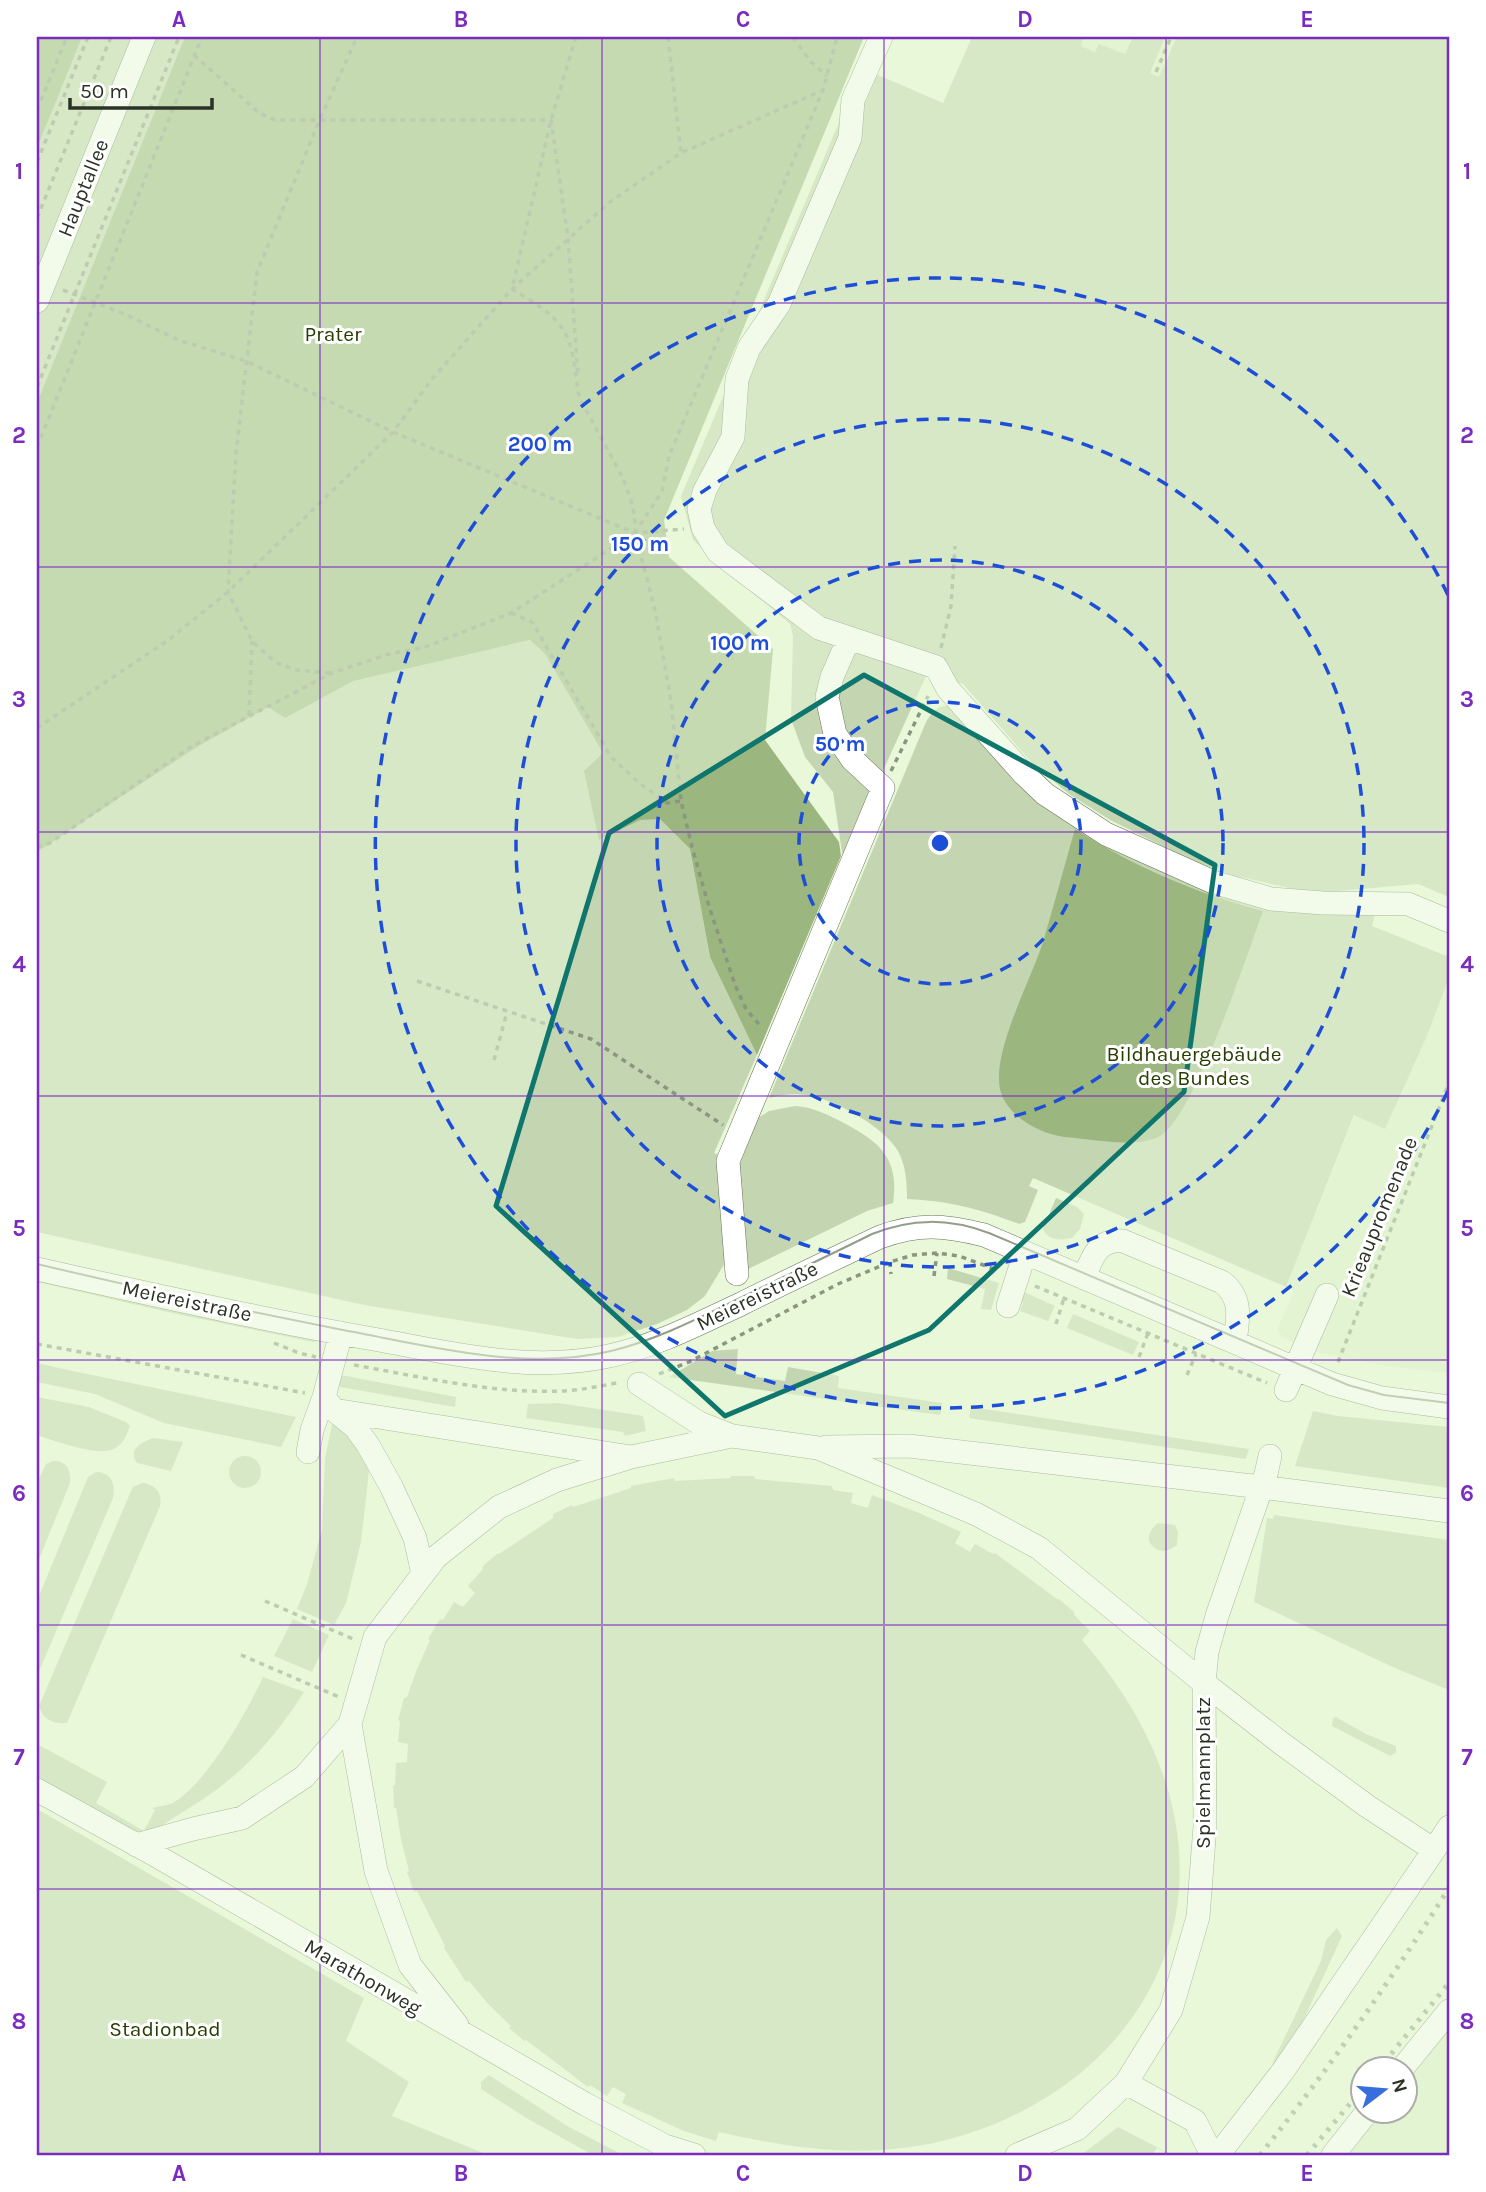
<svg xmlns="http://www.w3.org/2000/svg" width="1486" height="2192" viewBox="0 0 1486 2192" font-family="Karla,sans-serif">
<rect width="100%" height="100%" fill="#e8f8d9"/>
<path fill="#dbefc8" d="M1057,37h120l-17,40z
M1449,978v395l-56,-6 -78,-15 -29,-13 -8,-7v-4l16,-37 -8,-4 69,-172 30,13 41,-90z
M1449,2015v140h-98l-3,-16 23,-27h35v-42z"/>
<path fill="#c4d6b1" d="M37,37h820l-502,642 176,-39 14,14 71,120 74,75 20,108 47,98 -43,98 3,1 9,107 -21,35 -18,14 -30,14 -39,13 -41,2 -213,-34 -327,-73z
M972,37h111l-2,9 14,6 4,-8 26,10 8,-17h32l-15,36 9,4 18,-40h272v860l-31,-13 -92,8 -32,-3 -63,-14 -44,-17 -77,-38 -41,-26 -37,-31 -69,-79 -37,-8 -83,183 -10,-67 -28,-35 -14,-38 2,-83 -3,-12 -97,-84 -12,-44 181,-428 81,35z
M948,705l39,37 167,122 221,50 -3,12 77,31v21l-23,60 -41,91 -31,-14 -68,172 -253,-109 -4,8 9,4 -13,32 -6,2c-39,-15 -70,-23 -112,-25 0,-17 -1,-33 -9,-48 -15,-25 -64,-52 -91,-56 -13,-2 -26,0 -38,3l157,-376c6,-10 10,-15 22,-17z
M795,1106c18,1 31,8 47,16 36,19 58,35 51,81l-26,8 -121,59 -8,-105 20,-47 11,-7z
M1056,1198l21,9 7,7 -4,15 -8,9c-10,3 -25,2 -29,-9z
M948,1268l51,15 -8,27 -10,-1 4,-20 -38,-10z
M37,1277l280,63v1l-4,1 -141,-29 -135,-31z
M1022,1291l33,15 -7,15 -28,-10 3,-8 -5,-3z
M1073,1314l66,28 -6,13 -66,-27z
M738,1349l-2,25 49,7 3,-14 51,9 -1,12 104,15 -1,10 -2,2 -270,-38 43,-26z
M37,1363l26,6 233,48 -15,30 -117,-24 -69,-29 -58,-12z
M341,1375l115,22 -1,10 -115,-20 -3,-5z
M37,1397l52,10 37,15 4,4c-3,9 -7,18 -16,23 -16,8 -59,-8 -77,-14z
M559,1403l84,13 3,15 -21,5 -2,-4 -97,-14 2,-14z
M971,1407l278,42 -3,10 -277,-41z
M1313,1411l25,5 111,11v61l-154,-22z
M333,1420l29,25 7,26 -8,71 -15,61 -12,22 -37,-16 10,-25 15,-54 3,-72z
M153,1438l30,4 -12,29 -34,-8c-10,-14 5,-21 16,-25z
M229 1472a16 16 0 1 1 32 0a16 16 0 1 1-32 0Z
M53,1461c14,-1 18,9 17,22l-33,81v-81l9,-19z
M96,1472c15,0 20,12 17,26l-76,178v-75l51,-124z
M731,1476h23l1,3 77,7 1,4 20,3 -2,10 17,5 4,-13 47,18 42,19 -6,11 15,9 5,-8 18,10 2,-1 62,46h2l15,13v3l16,16 -8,9c38,44 69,93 86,150 51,176 -71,319 -239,354 -71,14 -140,4 -210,-12l-3,9 -32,-10 -62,-28 4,-9 -13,-7 -6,9 -17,-11 -2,2 -62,-47 -2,1 -15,-13 2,-2 -22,-21 -20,-24 -3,1 -22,-34 1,-2 -28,-55 -3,1 -7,-20 2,-1 -8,-32 -5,-31h-2l-1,-22 2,-1 1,-22 11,-1 1,-18 -10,-2 2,-21 -2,-1 6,-22 3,-1 10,-28 13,-29 -2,-1 12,-20 3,1 11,-18 9,5 12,-14 -7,-7 15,-17v-3l15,-13 1,1 54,-36v-4l19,-9 1,2 58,-19v-2l43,-8 1,3 56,-3z
M142,1483c13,1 21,10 18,23l-93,217c-14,1 -24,-3 -28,-17l92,-215 2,-4z
M1274,1515l175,25v150l-52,-21 -143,-67 13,-84 6,1z
M1158,1523l17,2 3,7 -1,13c-10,8 -21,9 -28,-4 -1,-8 3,-13 9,-18z
M293,1619l36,16 -17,37 -38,-16z
M263,1677l41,15c-20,32 -45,63 -74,87 -23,20 -51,34 -76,52l-14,2 -9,-4 -94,-51v-34l70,38 -11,21 48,28 11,-21 -3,-2c7,-2 14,-2 21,-5 34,-20 74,-91 90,-126z
M1336,1717l30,17 30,12v7l-6,3 -58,-30 1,-8z
M37,1809l327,189 -18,43 63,41 -17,34 96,39h-451z
M1337,1928l5,8 -56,122 -11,11 -3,-2 1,-5 48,-101 5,-21z
M489,2075l80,52 54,28h-30l-65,-36 -47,-30v-7z
M1118,2127l54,28h-1l-14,-7 -5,7h-71z"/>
<path fill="#9bb67e" d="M37,37h45l-45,111z
M185,37h679l-200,483 5,37 104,92 -8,91 74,102 2,14 -84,199 -47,-98 -20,-108 -30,-30 -20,1 -41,20 -15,-69 19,-18 -58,-99 -15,-14 -177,41 -68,37 -17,-11 -71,40 -160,105v-449z
M1075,829c57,37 123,65 188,82 -16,44 -69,206 -103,225 -23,13 -69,3 -95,1 -25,-3 -59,-21 -65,-48 -8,-38 31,-109 43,-147 11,-37 21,-75 32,-113z"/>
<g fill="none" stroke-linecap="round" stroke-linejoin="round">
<defs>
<path id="minor" d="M881,37l-28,63 -3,38 -71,166 -30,44 -12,31 -4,58 -28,53 -6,19 4,19 15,24 101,76 117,39 12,22 76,85 21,20 61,40 107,48 58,17 52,4 85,1 41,17
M37,301l107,-264
M37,1269c113,25 227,51 342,71 76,14 152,33 230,16 47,-10 89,-32 132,-52 46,-23 93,-45 139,-67 39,-14 64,-12 104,-2l348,149 50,14 67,9
M737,1274l-9,-113 155,-373 -31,-29 -17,-25 -8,-37 5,-20 17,-39
M1084,1278c8,-20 13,-39 39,-37l99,41c21,16 16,37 13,60
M1008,1306l17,-53
M639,1384l60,39 33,13 86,12 158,66 63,34 165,135 77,60 86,63 67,44 15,-23
M1286,1390l41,-95
M324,1397l10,13 297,47 101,-21
M334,1410l21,17 13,18 23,41 24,52 8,36
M826,1447l83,-1 352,41 188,24
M308,1452l4,-22 12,-33 17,-64
M37,1790l118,65 430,249 80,42 29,9
M136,1845l57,-16 49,-11 62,-41 46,-53
M457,2025l-47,-60 -34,-94 -26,-147 25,-87 61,-80 63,-50 58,-27 74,-23
M1401,2070l48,-59
M1126,2083l45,-73 27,-93 7,-91 -1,-143 3,-31 10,-36 49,-142 4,-18
M1017,2155l60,-26 49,-46 69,38 17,34
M1218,2155l65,-84 151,-221
M1333,2155l34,-43"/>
</defs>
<use href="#minor" stroke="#657257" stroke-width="24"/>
<path stroke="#8b9680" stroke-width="3.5" stroke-dasharray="5 5" stroke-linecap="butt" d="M576,37l-25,83 -39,169c16,10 35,20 47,35 16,19 15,48 20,71 3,10 10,20 15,29 17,35 43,68 41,109l20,77 16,91 10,100 11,46 15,53 28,85 11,24 16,19
M668,37l13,116
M793,37l17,24 17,15
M194,55l65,58 16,7h276l17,118 10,137
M1156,72l15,-35
M37,110l30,-73
M37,162l51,-125
M37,218l74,-181
M63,290l64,25 51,25 68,21 147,71 242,101 49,-4
M37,387l142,-350
M37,447l165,-410
M511,613l21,9 79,135 27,25 29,21 14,-2
M941,648l10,-42 4,-60
M330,673l-34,-3 -21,-8 -23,-21 -24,-49 8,-139 21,-181 63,-153 37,-82
M249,715l3,-74
M37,728l130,-87 61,-49 165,-160 39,-53 80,-90 98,-87 71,-49 140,-62
M891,771l37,-75
M37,847l13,-4 142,-97 140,-73 57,-19 36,-7 86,-34 124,-80 27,-42 7,-35 154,-366 14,-53
M417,981l174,58 132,86
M494,1060l13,-48
M890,1262l1,12
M934,1276l3,-23
M1035,1286l232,97
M1056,1324l8,-26
M274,1343l25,10 17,4
M37,1344l268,49
M1139,1357l9,-24
M1338,1362l111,-279
M354,1365c68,12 139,29 208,26 20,-1 39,-5 59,-9
M659,1374l30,-12 149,-78 52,-22 23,-7 24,-2 22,3 40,15
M1187,1375l9,-21
M265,1601l88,38
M241,1655l98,42"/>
<use href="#minor" stroke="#fff" stroke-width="23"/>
<path stroke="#939e88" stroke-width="2" d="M37,1264c101,24 204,46 306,66 87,16 180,42 268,21 45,-11 86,-32 127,-52 45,-22 90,-43 134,-65 40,-16 76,-16 117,-1l359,152 36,10 65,8"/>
<path stroke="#939e88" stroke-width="5" stroke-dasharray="3.5 7" stroke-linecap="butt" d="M1378,2070l71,-87
M1260,2155c68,-85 131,-175 189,-267
M1307,2155l57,-68"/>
</g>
<path d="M0 0H1486V2192H0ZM864,675l351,190 -31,227 -255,238 -204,86 -229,-210 113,-373z" fill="#e8f8d9" fill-opacity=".55" fill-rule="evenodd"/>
<path fill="none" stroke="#0f766e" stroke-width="5" stroke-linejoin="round" d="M864,675l351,190 -31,227 -255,238 -204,86 -229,-210 113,-373z"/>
<path fill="none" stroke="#7b2cbf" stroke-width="2" stroke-opacity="0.55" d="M320,37v2118M602,37v2118M884,37v2118M1166,37v2118M37,303h1412M37,567h1412M37,832h1412M37,1096h1412M37,1360h1412M37,1625h1412M37,1889h1412"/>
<g fill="none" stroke="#1d4ed8" stroke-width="3.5" stroke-dasharray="12 9">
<circle cx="940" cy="843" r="141"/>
<circle cx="940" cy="843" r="283"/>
<circle cx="940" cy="843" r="424"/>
<path d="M1448 1091A565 565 0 1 1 1448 595"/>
</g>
<g text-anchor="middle" stroke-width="6" stroke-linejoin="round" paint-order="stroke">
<g font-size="21" fill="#2c3226" stroke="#fff">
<text transform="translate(83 188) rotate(-68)" y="7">Hauptallee</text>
<text transform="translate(1379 1217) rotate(-68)" y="7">Krieaupromenade</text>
<text transform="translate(757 1296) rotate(-26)" y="7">Meiereistraße</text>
<text transform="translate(187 1301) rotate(12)" y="7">Meiereistraße</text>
<text transform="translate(1203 1773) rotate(-90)" y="7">Spielmannplatz</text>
<text transform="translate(363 1977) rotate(30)" y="7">Marathonweg</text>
</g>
<g font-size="21" fill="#273e00" stroke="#fff">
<text x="333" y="341">Prater</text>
<text x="1194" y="1061">Bildhauergebäude<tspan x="1194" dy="24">des Bundes</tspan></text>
<text x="165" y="2036">Stadionbad</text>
</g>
</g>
<circle cx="940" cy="843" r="10" fill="#1d4ed8" stroke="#fff" stroke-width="3.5"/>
<g font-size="21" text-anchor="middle" font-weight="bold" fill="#1d4ed8" stroke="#fff" stroke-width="6" stroke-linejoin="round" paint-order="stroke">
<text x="540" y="451">200 m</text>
<text x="640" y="551">150 m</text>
<text x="740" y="650">100 m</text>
<text x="840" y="751">50 m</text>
</g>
<rect width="1486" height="2192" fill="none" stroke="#ffffff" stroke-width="77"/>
<g transform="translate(1384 2090) rotate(74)"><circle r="33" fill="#ffffff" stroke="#abada8" stroke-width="2"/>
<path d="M0-5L12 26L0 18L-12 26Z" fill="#376ddd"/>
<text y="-10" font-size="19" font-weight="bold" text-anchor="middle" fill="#2c3226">N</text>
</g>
<path d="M70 98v10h142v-10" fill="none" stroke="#2c3226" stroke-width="3.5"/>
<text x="80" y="98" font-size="21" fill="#2c3226" stroke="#ffffff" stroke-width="5" paint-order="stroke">50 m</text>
<rect x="38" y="38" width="1410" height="2116" fill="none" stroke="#7b2cbf" stroke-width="2.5"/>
<g font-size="23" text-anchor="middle" font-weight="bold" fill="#7b2cbf">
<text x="179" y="27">A</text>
<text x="461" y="27">B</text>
<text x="743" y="27">C</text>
<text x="1025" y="27">D</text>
<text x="1307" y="27">E</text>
<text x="19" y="179">1</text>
<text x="1467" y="179">1</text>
<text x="19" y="443">2</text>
<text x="1467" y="443">2</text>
<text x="19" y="707">3</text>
<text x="1467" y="707">3</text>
<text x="19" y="972">4</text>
<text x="1467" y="972">4</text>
<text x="19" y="1236">5</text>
<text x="1467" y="1236">5</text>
<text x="19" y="1501">6</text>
<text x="1467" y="1501">6</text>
<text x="19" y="1765">7</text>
<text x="1467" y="1765">7</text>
<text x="19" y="2029">8</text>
<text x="1467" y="2029">8</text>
<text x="179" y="2181">A</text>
<text x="461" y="2181">B</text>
<text x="743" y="2181">C</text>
<text x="1025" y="2181">D</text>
<text x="1307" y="2181">E</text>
</g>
</svg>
